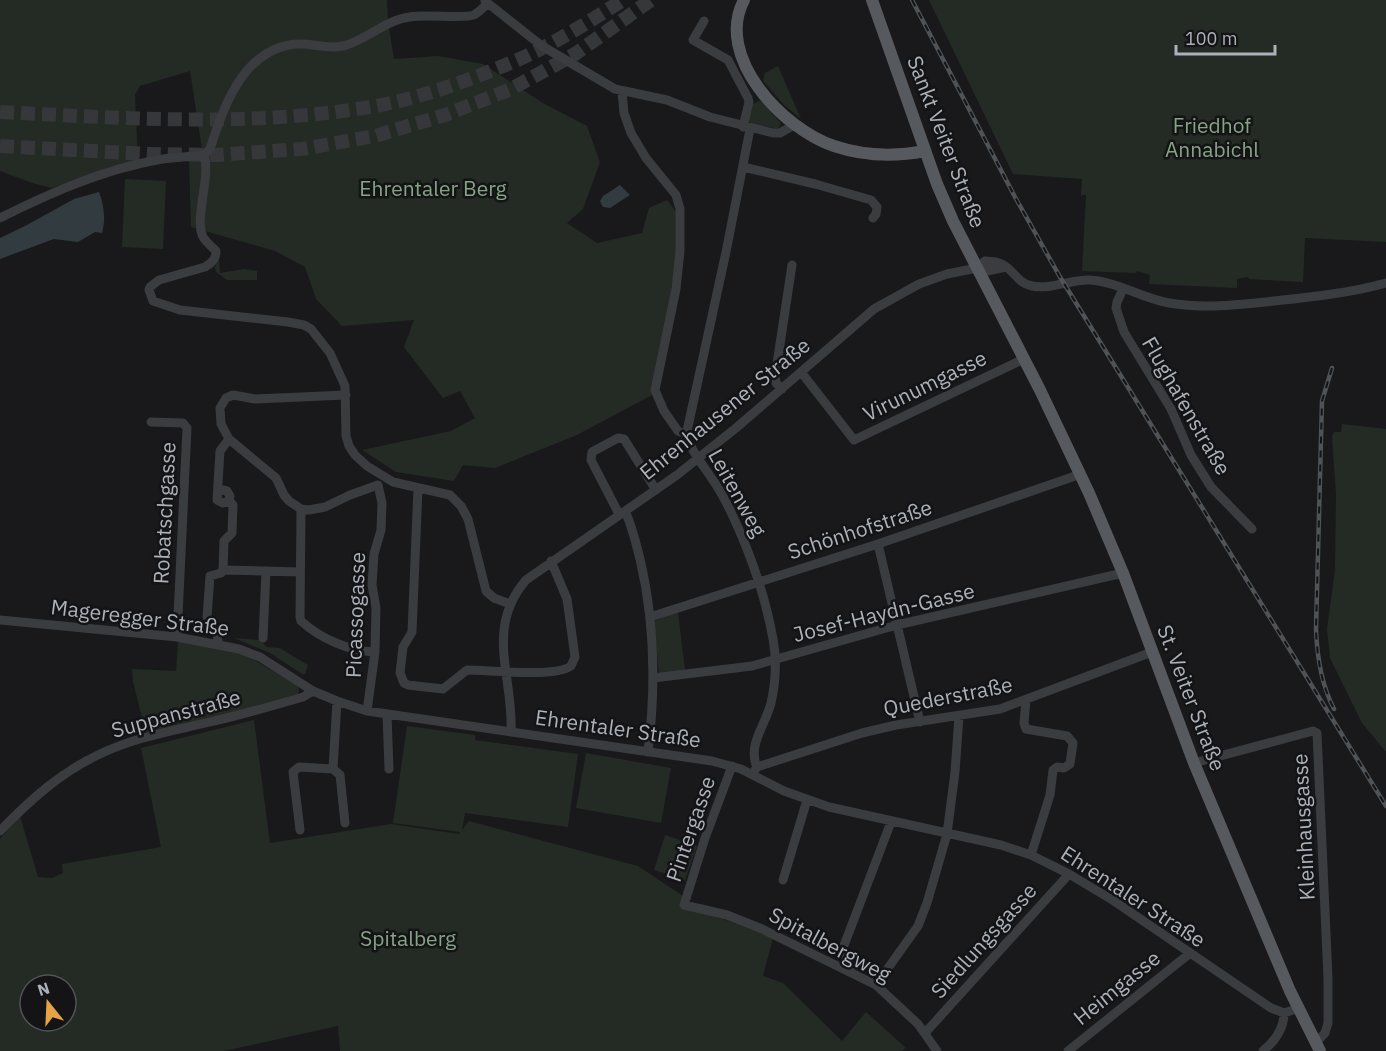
<svg xmlns="http://www.w3.org/2000/svg" width="1386" height="1051" viewBox="0 0 1386 1051" font-family="'IBM Plex Sans',sans-serif">
<rect width="100%" height="100%" fill="#19191b"/>
<path fill="#232b24" fill-rule="evenodd" d="M0,0h387l1,22 6,37 44,-3 45,8 60,39 44,23 13,36 -17,47 -16,14 30,20 45,-10 7,-25 18,-8 10,13 1,36 -24,145 -77,41 -82,33 -32,-3 -9,16 -58,-9 -34,-22 89,-19 24,-13 -15,-27 -17,7 -39,-51 10,-27 -72,6 -26,-27 -11,-32 -30,-16 -84,-24 -2,-68 13,-10 -12,-78 -50,15 -5,9 3,65 -86,28 -20,-5 -32,-12z
M929,0h457v242l-81,-4 -2,44 -54,-3 -1,-2 -11,2v9l-88,-4 1,-9 -13,-4 -1,2 -54,-2 4,-76h-5l1,-16 -69,-5z
M778,66l23,53 -17,-14 -21,-24 2,-8z
M760,100l21,23 -3,6 -30,-7 4,-17z
M125,179l41,2 -3,68 -41,-2z
M219,259l1,14 24,-4 13,2v9h-30l-11,-8 -1,-5z
M1342,424l44,5v323l-24,-29 -32,-65 -3,-29 8,-59 1,-76 -4,-57 2,-5h7z
M678,612l7,59 -26,2 -5,-52z
M234,638l26,2 7,7 13,1 28,17 -3,9h-3l-32,-21z
M178,641l46,8 22,6 52,31 1,4 -1,4 -82,23 -70,16 -13,-51 -1,-13 44,2z
M254,720l16,123 121,-19 68,10 1,-2 -67,-9 14,-97 68,9v5l103,14 -10,73 -103,-14 -3,17 7,-9 169,45 45,30 -3,11 49,14 44,17 -10,38 20,7 59,58 24,-29 40,36 -4,3h-562l-2,-25 -114,25h-224v-212l20,-23 18,61 14,1 11,-5 -1,-9 99,-17 -20,-99zM30,985h36v36h-36z
M586,753l85,15 -10,55 -85,-15z
M665,835l32,11 -12,34 -31,-10z"/>
<path fill="#323b40" d="M620,185l10,10 -20,13 -7,-1 -3,-6 3,-5z
M99,192c5,13 7,28 3,41l-7,-1 -17,10 -24,-3 -54,20v-21l25,-12 49,-27z"/>
<g fill="none" stroke-linecap="round" stroke-linejoin="round">
<path stroke="#36373b" stroke-width="14" stroke-dasharray="14 7" stroke-linecap="butt" d="M0,112c122,6 243,15 364,-4 47,-7 95,-24 139,-42 43,-17 81,-41 120,-66
M0,146l147,8 70,1 85,-6 73,-13 70,-21 66,-26 64,-35 76,-54"/>
<path stroke="#3a3c40" stroke-width="9" d="M485,1l57,45 73,43 52,11 43,17 63,16h7l14,-8
M704,21l-11,19 35,20 20,38 1,4 -6,25
M622,92l2,21 7,20 15,25 30,37 4,14v42l-4,38 -21,101 9,21 14,20 9,4
M750,129l-24,123 -39,179c1,18 16,33 25,48 7,9 13,21 18,31 20,42 35,84 43,129 4,22 3,42 -2,64 -5,21 -24,42 -14,64
M204,155c7,22 -10,64 -1,82 3,5 9,10 13,14 0,8 -4,12 -11,16l-46,13 -9,7 -1,3 4,11 27,9 108,12 16,3 7,4 19,24 15,33 1,50 3,10 6,9 12,11 26,16 57,13 11,11 7,13 18,72 8,7 16,6
M743,167l72,17 56,16 6,7 -1,7 -3,4
M0,218c50,-25 102,-48 157,-58 15,-3 31,-3 47,-5l6,-6c13,-40 31,-95 79,-104 18,-4 37,5 54,1 24,-6 42,-26 67,-29 15,-3 55,2 64,-2 5,-3 10,-8 14,-12
M977,268l8,-7c5,1 10,0 14,2 14,4 17,20 33,23 19,4 39,-7 58,-6 28,2 52,18 79,23 35,6 69,2 105,-2 38,-4 75,-8 112,-18
M1123,289l-6,13 -1,6 8,24 47,77 20,46 20,32 41,42
M801,372l53,68 170,-81
M782,389l-6,-6 -1,-6 17,-112
M346,395l-91,4 -22,-4 -7,3 -6,10 1,16 8,15 47,39 8,17 5,6 12,8 8,1 16,-3 25,-12 28,-10
M151,422l32,1 4,5 -10,209
M418,488l-6,144 -9,15 -3,26 4,10 4,2 35,4 24,-19c22,0 88,8 104,-4l4,-9 -8,-58 -16,-38
M218,489l9,2 3,5 -1,5 4,4 -1,28 -8,8 -1,29
M229,501l-6,2 -6,-3 3,-49 9,-12
M301,509l-1,108 1,4c20,18 48,30 74,31
M625,511c7,15 11,32 15,48 15,64 16,128 8,193
M619,514l-28,-54 1,-8 26,-14 6,1 32,51
M878,544l42,178
M650,617l228,-73 203,-70
M0,620l177,17 62,12 21,8 53,34 24,10 30,10 345,50 29,8 43,22 45,16 172,38 30,10 38,19 45,27 157,107 13,5 15,-5
M263,638l3,-67
M218,644l-1,-13 -10,-14 3,-41 11,-3 2,-3 77,2
M653,678l99,-12 145,-41 226,-52
M1026,700l-2,23 2,6 41,7 6,7 -3,21 -6,4 -7,-1 -4,3 -3,25 -19,60
M367,711l8,-59 1,-44 -4,-23 2,-31 7,-24 1,-27 -4,-18
M387,714l2,55
M511,732c3,-54 -27,-103 15,-152l151,-105 59,-47 138,-119 45,-25 28,-10 30,-6 10,3 19,-4
M1194,763l119,-32 4,2 11,245v45l-3,10 -9,10
M732,766l-27,72 -21,67 43,10 35,14 114,56 42,39 19,27
M333,769l4,-68
M333,769l7,6 5,48
M755,770l2,-3 105,-34 34,-8 104,-16 152,-57
M300,830l-7,-58 6,-5 34,2
M0,831c30,-31 61,-59 100,-77 35,-17 73,-23 110,-32 31,-7 62,-16 93,-25l10,-6
M783,880l24,-80
M851,972l-8,-24 48,-126
M876,985l42,-59 9,-23 20,-69 8,-62 4,-56
M925,1033l144,-159
M1068,1051l121,-97
M1263,1051c12,-10 21,-23 21,-38"/>
<path stroke="#56595e" stroke-width="12" d="M744,0c-30,57 39,129 90,146 30,10 60,11 91,5
M872,0l65,184 16,37 87,169 49,103 34,80 71,190 96,228 30,60"/>
<defs>
<path id="rail" d="M912,0l103,197 45,80 326,529
M1332,368l-10,33 -6,228c1,28 5,55 18,80"/>
</defs>
<use href="#rail" stroke="#4f5257" stroke-width="4.5"/>
<use href="#rail" stroke="#141416" stroke-width="2" stroke-dasharray="7" stroke-linecap="butt"/>
</g>
<g text-anchor="middle" stroke-width="5" stroke-linejoin="round" paint-order="stroke">
<g font-size="21" fill="#86a385" stroke="#141416">
<text x="1212" y="133">Friedhof<tspan x="1212" dy="24">Annabichl</tspan></text>
<text x="433" y="196">Ehrentaler Berg</text>
<text x="408" y="946">Spitalberg</text>
</g>
<g font-size="21" fill="#acb1ba" stroke="#141416">
<text transform="translate(946 142) rotate(69)" y="7">Sankt Veiter Straße</text>
<text transform="translate(925 386) rotate(-26)" y="7">Virunumgasse</text>
<text transform="translate(1186 406) rotate(60)" y="7">Flughafenstraße</text>
<text transform="translate(725 409) rotate(-39)" y="7">Ehrenhausener Straße</text>
<text transform="translate(737 493) rotate(61)" y="7">Leitenweg</text>
<text transform="translate(165 513) rotate(-87)" y="7">Robatschgasse</text>
<text transform="translate(860 530) rotate(-18)" y="7">Schönhofstraße</text>
<text transform="translate(884 613) rotate(-14)" y="7">Josef-Haydn-Gasse</text>
<text transform="translate(356 615) rotate(-88)" y="7">Picassogasse</text>
<text transform="translate(140 618) rotate(7)" y="7">Mageregger Straße</text>
<text transform="translate(948 697) rotate(-11)" y="7">Quederstraße</text>
<text transform="translate(1191 698) rotate(69)" y="7">St. Veiter Straße</text>
<text transform="translate(176 714) rotate(-15)" y="7">Suppanstraße</text>
<text transform="translate(618 729) rotate(8)" y="7">Ehrentaler Straße</text>
<text transform="translate(1304 827) rotate(-93)" y="7">Kleinhausgasse</text>
<text transform="translate(691 829) rotate(-71)" y="7">Pintergasse</text>
<text transform="translate(1133 897) rotate(33)" y="7">Ehrentaler Straße</text>
<text transform="translate(984 941) rotate(-48)" y="7">Siedlungsgasse</text>
<text transform="translate(830 945) rotate(28)" y="7">Spitalbergweg</text>
<text transform="translate(1117 988) rotate(-39)" y="7">Heimgasse</text>
</g>
</g>
<g transform="translate(48 1003) rotate(342)"><circle r="28" fill="#141416" stroke="#515358" stroke-width="1.5"/>
<path d="M0-4.5L10 22L0 15L-10 22Z" fill="#e5a347"/>
<text y="-9" font-size="16" font-weight="bold" text-anchor="middle" fill="#acb1ba">N</text>
</g>
<path d="M1176 45v9h99v-9" fill="none" stroke="#acb1ba" stroke-width="3"/>
<text x="1185" y="45" font-size="18" fill="#acb1ba" stroke="#141416" stroke-width="4.5" paint-order="stroke">100 m</text>
</svg>
